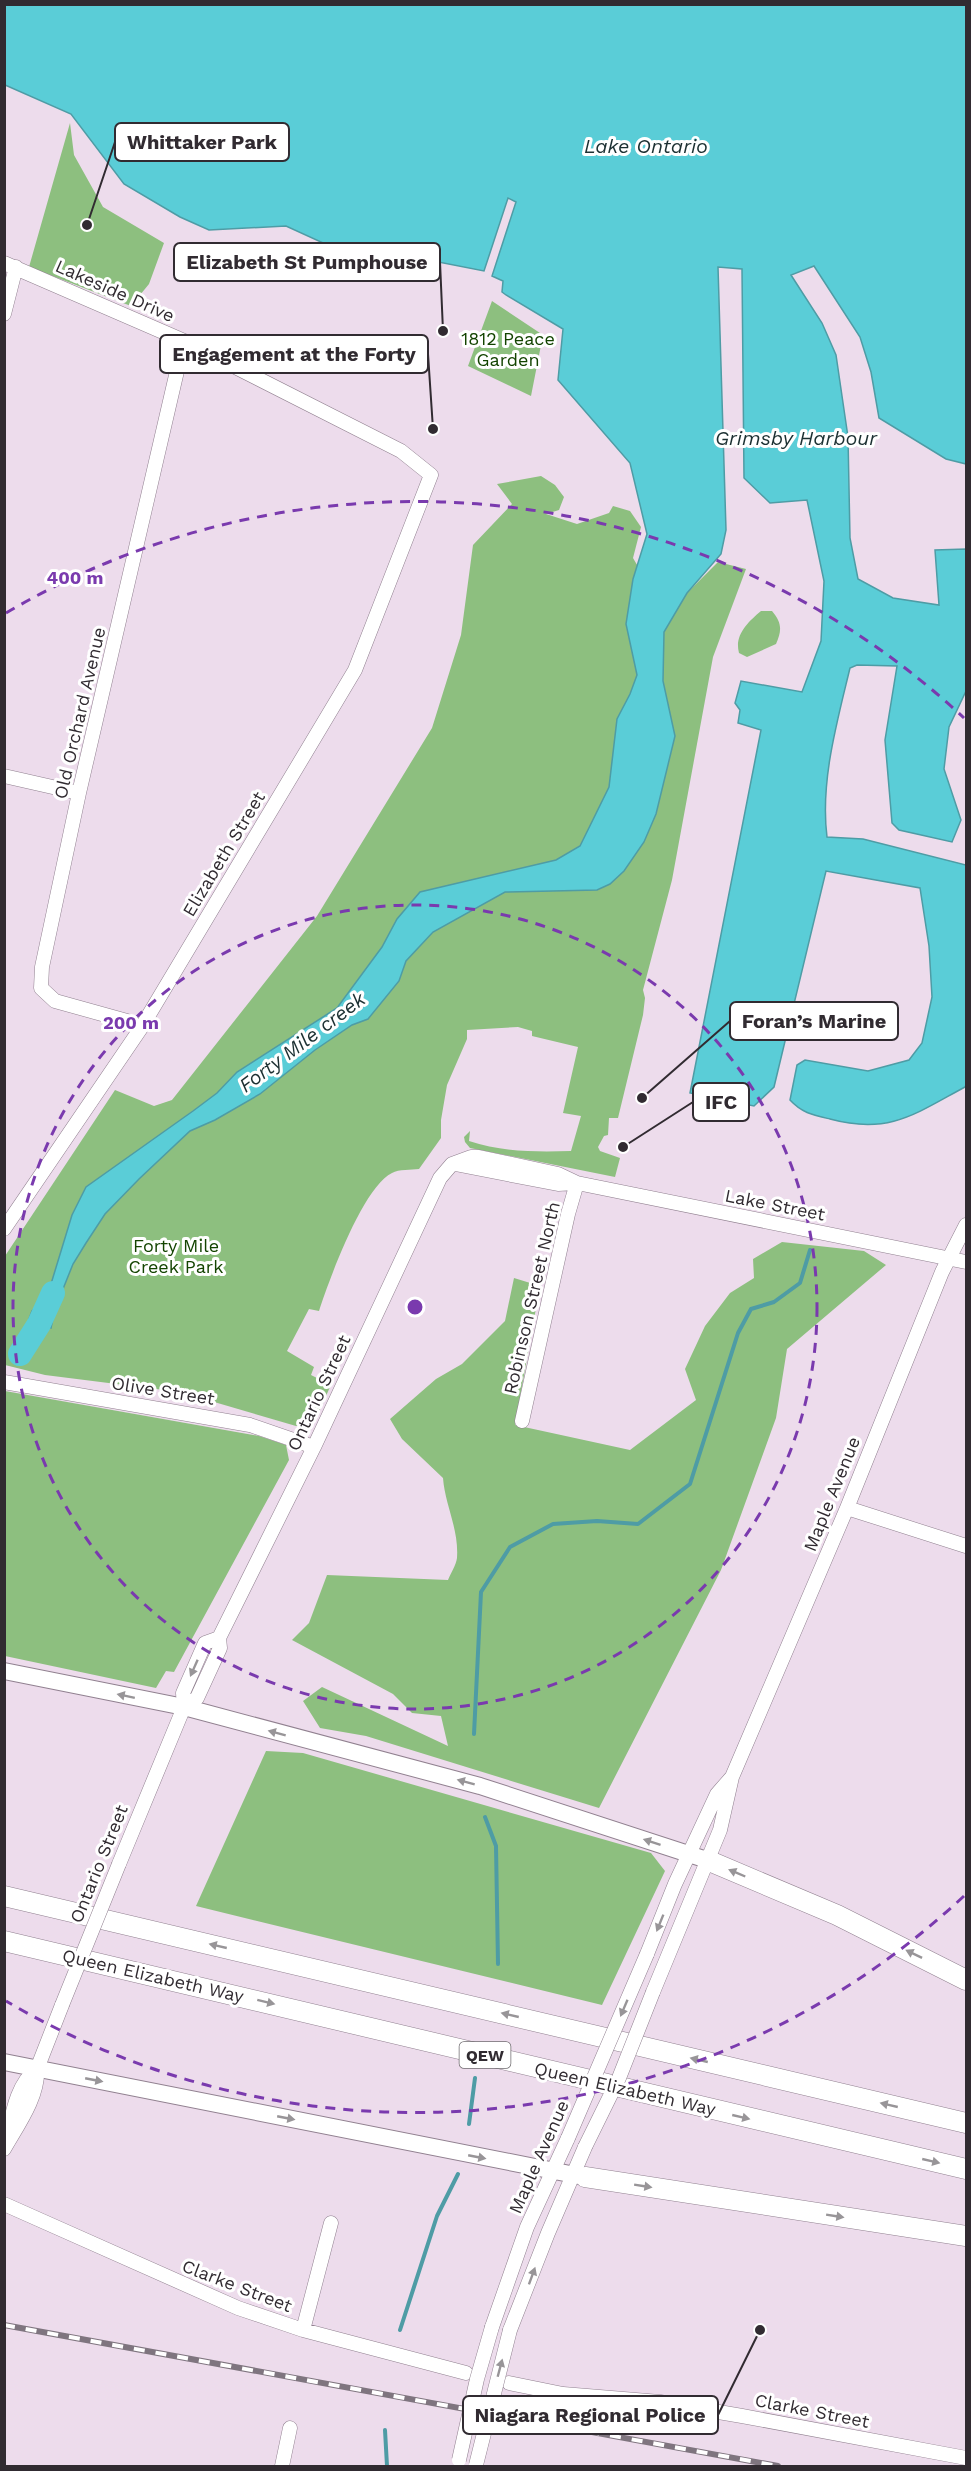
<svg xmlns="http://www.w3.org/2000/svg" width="971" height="2471" viewBox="0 0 971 2471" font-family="'Work Sans',sans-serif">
<rect width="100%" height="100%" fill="#eddcec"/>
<path fill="#8dbf7f" d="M70,123l4,32 29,52 61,36 -15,41 -18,22 -102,-39z
M492,301l51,34 -12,61 -63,-30z
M541,476l14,9 9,12 -5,13 -13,4 31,10 32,-11 4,-7 17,5 11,16 -8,31 37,63 17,-28 31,-31 28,7 -33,88 -41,223 -29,110 2,8 -2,17 -25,103h-9l-1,17 -4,1 -6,11 2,4 20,7 -5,19 -145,-29 -5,-6 -1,-5 6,-6 -1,10c33,11 67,11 102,10l10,-35 -18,-3 15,-66 -46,-11v-5l-14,-4 -51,3v9l-20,46 -6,35v18l-22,31c-8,1 -20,0 -27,4 -29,14 -63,107 -73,138l-10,-2 -22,42 27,16 -3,8 20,10c-8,16 -14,42 -35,41l-116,-34 -135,-17 -40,-10v-109l110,-166 39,16 18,-6 145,-184 115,-188 29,-93 12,-90 39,-41 -15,-20z
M761,611h11c10,12 10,19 4,33l-29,13 -8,-4c-5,-18 9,-31 22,-42z
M782,1242l82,9 22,14 -99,84 -11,69 -55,152 -122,238 -233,-72 -46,-8 -17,-27 19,-14 126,59 -7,-30 -29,-3 -19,-19 -101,-54 17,-17 18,-48 121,5c3,-7 8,-15 9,-22 2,-29 -12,-53 -14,-80l-41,-39 -12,-20 46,-40 26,-15 43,-43 9,-43 26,8 -25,139 115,25 66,-50 -11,-31 20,-43 25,-33 24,-15 -1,-19z
M5,1391l254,45 27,9 3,15 -115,212 -8,-1 -10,17 -151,-32z
M266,1751l37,2 348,100 14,18 -63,134 -406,-99z"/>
<path fill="#5acdd7" stroke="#4e9ca5" stroke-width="1.5" d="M5,4l961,1v459l-20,-5 -67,-41 -8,-46 -11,-35 -46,-71 -23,9 31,48 14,32 12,82 2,101 8,41 35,19 46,7 -4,-55 31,-1v142l-17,36 -5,42 17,51 -9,22 -53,-12 -7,-7 -7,-83 12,-74 -40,-1 -7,3c-13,54 -30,114 -23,169l36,2 103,26v220l-1,2c-50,27 -76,48 -135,32 -17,-4 -28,-6 -40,-19l7,-35 8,-5 63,11 41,-11 13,-17 10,-46 -3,-51 -9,-58 -94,-17 -52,216 -20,19 -64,-13 71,-363 -23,-7 2,-13 -5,-7 6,-22 61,11 19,-51 3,-60 -17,-81 -37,3 -26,-25 -2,-209 -24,-2 8,263 -5,24 -34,39 -23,39 -1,49 12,55 -19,78 -12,28 -20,29 -14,13 -13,6 -92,2 -72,40 -27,29 -7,20 -31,38 -16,6 -37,25 -55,44 -45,26 -25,11 -51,48 -34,35 -19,29 -13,21 -18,45 -4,19 -22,-9 3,-8 15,-14 25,-82 14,-28 107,-76 24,-18 20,-21 100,-64 45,-61 15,-28 23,-27 136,-32 24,-14 29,-59 8,-68 13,-25 7,-19 -11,-51 7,-45 14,-45 -17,-71 -72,-83 5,-51 -57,-34 -4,-3 1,-11 -11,-5 24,-74 -8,-4 -24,73 -66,-13h-62l-70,-32 -77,4 -29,-13 -56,-33 -53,-70 -66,-29z"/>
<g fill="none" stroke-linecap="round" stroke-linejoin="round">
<path stroke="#4e9ca5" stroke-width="4" d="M474,1734l7,-142 29,-45 43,-23 44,-3 41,3 52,-40 48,-151 13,-24 23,-7 26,-19 10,-33
M485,1817l11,29 2,118
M469,2124l6,-46
M400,2330l37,-114 21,-42
M385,2430l2,36"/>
<path stroke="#5acdd7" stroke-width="24" d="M20,1354l19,-30 14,-31"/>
<defs>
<path id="minor" d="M4,263l180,78 217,110 30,24 -76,195 -214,358 -137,201
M4,314l12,-47
M4,776l75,17
M141,1028l-14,-7 -72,-20 -14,-13 1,-21 37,-174 105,-452
M452,1164l19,-7h8l79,17 19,9 389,79
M455,1164l103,20 17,-1
M4,1382l246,43 64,22
M522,1421l46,-207 9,-31
M847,1508l119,38
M184,1707l13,-9 23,-50 -1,-10 95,-191 126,-269 12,-14
M119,1864l65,-157 -1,-14 22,-50 14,-5
M647,1954l28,-70 42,-90 14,-16
M653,1992l67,-162 12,-53 115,-269 95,-236 24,-47
M8,2133c5,-23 10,-50 29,-64
M4,2149c13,-23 35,-53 33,-80l25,-64
M4,2204l234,104 65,22 163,43
M492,2327l35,-100 41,-89
M303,2330l28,-107
M510,2330l38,-97 37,-86
M509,2383l54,11 97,8 82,14 224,42
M282,2466l8,-38"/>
<path id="major" d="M4,1671l180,36 296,79 227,74
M4,2062l581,115"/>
<path id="highway" d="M707,1860l130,55 129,65
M4,1896l962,227
M4,1941l962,228
M585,2177l381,59"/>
</defs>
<use href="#minor" stroke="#918190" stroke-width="15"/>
<use href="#major" stroke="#918190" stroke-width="18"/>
<use href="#highway" stroke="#918190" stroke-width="21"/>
<use href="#minor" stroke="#fff" stroke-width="14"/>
<use href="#major" stroke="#fff" stroke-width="16"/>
<use href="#highway" stroke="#fff" stroke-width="20"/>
<defs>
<path id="rail" d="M4,2325l774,141"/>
</defs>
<use href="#rail" stroke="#7f757f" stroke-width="6"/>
<use href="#rail" stroke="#fff" stroke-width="4" stroke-dasharray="11" stroke-linecap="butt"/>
<defs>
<path id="minor-bridge" d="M62,2005l57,-141
M568,2138l79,-184
M585,2147l34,-69 34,-86
M459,2460l18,-81 15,-52
M476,2465l34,-135"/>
</defs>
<use href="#minor-bridge" stroke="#918190" stroke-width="15" stroke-linecap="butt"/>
<use href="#minor-bridge" stroke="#fff" stroke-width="14"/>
</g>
<defs><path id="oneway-solid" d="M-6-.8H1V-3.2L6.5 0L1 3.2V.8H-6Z" transform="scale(1.5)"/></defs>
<g fill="#989598">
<use href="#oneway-solid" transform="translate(194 1668) rotate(114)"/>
<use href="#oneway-solid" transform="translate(126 1696) rotate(-168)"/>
<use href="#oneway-solid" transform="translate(277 1733) rotate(-165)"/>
<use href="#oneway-solid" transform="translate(466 1782) rotate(-165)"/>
<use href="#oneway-solid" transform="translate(652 1842) rotate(-162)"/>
<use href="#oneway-solid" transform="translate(737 1873) rotate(-157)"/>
<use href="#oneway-solid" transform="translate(660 1923) rotate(112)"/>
<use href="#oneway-solid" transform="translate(218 1946) rotate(-167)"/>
<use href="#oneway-solid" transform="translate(914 1954) rotate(-154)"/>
<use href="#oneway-solid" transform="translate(266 2002) rotate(14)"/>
<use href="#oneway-solid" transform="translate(624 2008) rotate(113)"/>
<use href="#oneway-solid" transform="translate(510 2015) rotate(-167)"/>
<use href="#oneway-solid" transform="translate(699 2060) rotate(-167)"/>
<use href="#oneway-solid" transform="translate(94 2080) rotate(11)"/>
<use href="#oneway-solid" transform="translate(889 2105) rotate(-167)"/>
<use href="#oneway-solid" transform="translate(741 2117) rotate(13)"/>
<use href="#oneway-solid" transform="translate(286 2118) rotate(11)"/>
<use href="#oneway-solid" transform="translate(477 2157) rotate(11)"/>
<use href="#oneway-solid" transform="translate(931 2161) rotate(13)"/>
<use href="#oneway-solid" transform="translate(643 2186) rotate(9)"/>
<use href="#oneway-solid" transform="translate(835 2216) rotate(9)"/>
<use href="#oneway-solid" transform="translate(532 2276) rotate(-70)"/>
<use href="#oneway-solid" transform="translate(500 2368) rotate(-75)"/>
</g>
<g fill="none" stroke="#7a3aae" stroke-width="3" stroke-dasharray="10 8">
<circle cx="415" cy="1307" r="402"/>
<path d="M964 1896A805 805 0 0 1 6 2001M6 613A805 805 0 0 1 964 718"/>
</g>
<g text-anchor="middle" stroke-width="6" stroke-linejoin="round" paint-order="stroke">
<rect fill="#fff" stroke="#6f6b6f" stroke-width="1.5" x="459.5" y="2042" width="51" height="26" rx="4.5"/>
<g font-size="16" font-weight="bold" fill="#312b31">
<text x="485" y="2061">QEW</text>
</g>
<g font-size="18" fill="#312b31" stroke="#fff">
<text transform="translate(115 291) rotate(24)" y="6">Lakeside Drive</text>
<text transform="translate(80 713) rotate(-77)" y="6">Old Orchard Avenue</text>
<text transform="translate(224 854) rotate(-59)" y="6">Elizabeth Street</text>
<text transform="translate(775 1205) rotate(11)" y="6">Lake Street</text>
<text transform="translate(532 1298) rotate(-77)" y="6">Robinson Street North</text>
<text transform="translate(163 1391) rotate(9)" y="6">Olive Street</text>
<text transform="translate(319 1393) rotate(-65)" y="6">Ontario Street</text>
<text transform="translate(832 1494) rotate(-68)" y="6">Maple Avenue</text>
<text transform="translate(99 1864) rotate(-68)" y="6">Ontario Street</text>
<text transform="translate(153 1976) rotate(13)" y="6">Queen Elizabeth Way</text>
<text transform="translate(625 2089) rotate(13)" y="6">Queen Elizabeth Way</text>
<text transform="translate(539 2157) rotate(-66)" y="6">Maple Avenue</text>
<text transform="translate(237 2286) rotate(21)" y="6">Clarke Street</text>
<text transform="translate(812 2411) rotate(11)" y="6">Clarke Street</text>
</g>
<g font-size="18" fill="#134400" stroke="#fff">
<text x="508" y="345">1812 Peace<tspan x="508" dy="21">Garden</tspan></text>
<text x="176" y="1252">Forty Mile<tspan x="176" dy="21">Creek Park</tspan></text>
</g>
<g font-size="20" font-style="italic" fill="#1c3032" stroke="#fff">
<text x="646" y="153">Lake Ontario</text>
<text x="796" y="445">Grimsby Harbour</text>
<text transform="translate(302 1042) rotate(-37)" y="7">Forty Mile creek</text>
</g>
</g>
<circle cx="415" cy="1307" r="9" fill="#7a3aae" stroke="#fff" stroke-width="3"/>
<g font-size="18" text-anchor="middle" font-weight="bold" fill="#7a3aae" stroke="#fff" stroke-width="6" stroke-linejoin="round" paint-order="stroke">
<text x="75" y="584">400 m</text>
<text x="131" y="1029">200 m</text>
</g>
<path fill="none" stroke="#312b31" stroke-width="2" d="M87 225L115 142M443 331L440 262M433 429L428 354M642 1098L730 1021M623 1147L693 1102M760 2330L718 2415"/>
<g fill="#312b31" stroke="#fff" stroke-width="2">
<circle cx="87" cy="225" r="6"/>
<circle cx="443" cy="331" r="6"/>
<circle cx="433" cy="429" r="6"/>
<circle cx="642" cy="1098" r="6"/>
<circle cx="623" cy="1147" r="6"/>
<circle cx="760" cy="2330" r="6"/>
</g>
<g fill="#fff" stroke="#312b31" stroke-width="2">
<rect x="115" y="123" width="174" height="38" rx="6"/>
<rect x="174" y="243" width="266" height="38" rx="6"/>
<rect x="160" y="335" width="268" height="38" rx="6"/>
<rect x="730" y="1002" width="168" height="38" rx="6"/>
<rect x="693" y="1083" width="56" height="38" rx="6"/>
<rect x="463" y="2396" width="255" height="38" rx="6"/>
</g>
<g font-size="20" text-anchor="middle" font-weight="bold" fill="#312b31">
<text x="202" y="149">Whittaker Park</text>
<text x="307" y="269">Elizabeth St Pumphouse</text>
<text x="294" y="361">Engagement at the Forty</text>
<text x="814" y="1028">Foran’s Marine</text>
<text x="721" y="1109">IFC</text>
<text x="590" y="2422">Niagara Regional Police</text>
</g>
<rect width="971" height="2471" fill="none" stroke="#312b31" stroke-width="12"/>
</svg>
